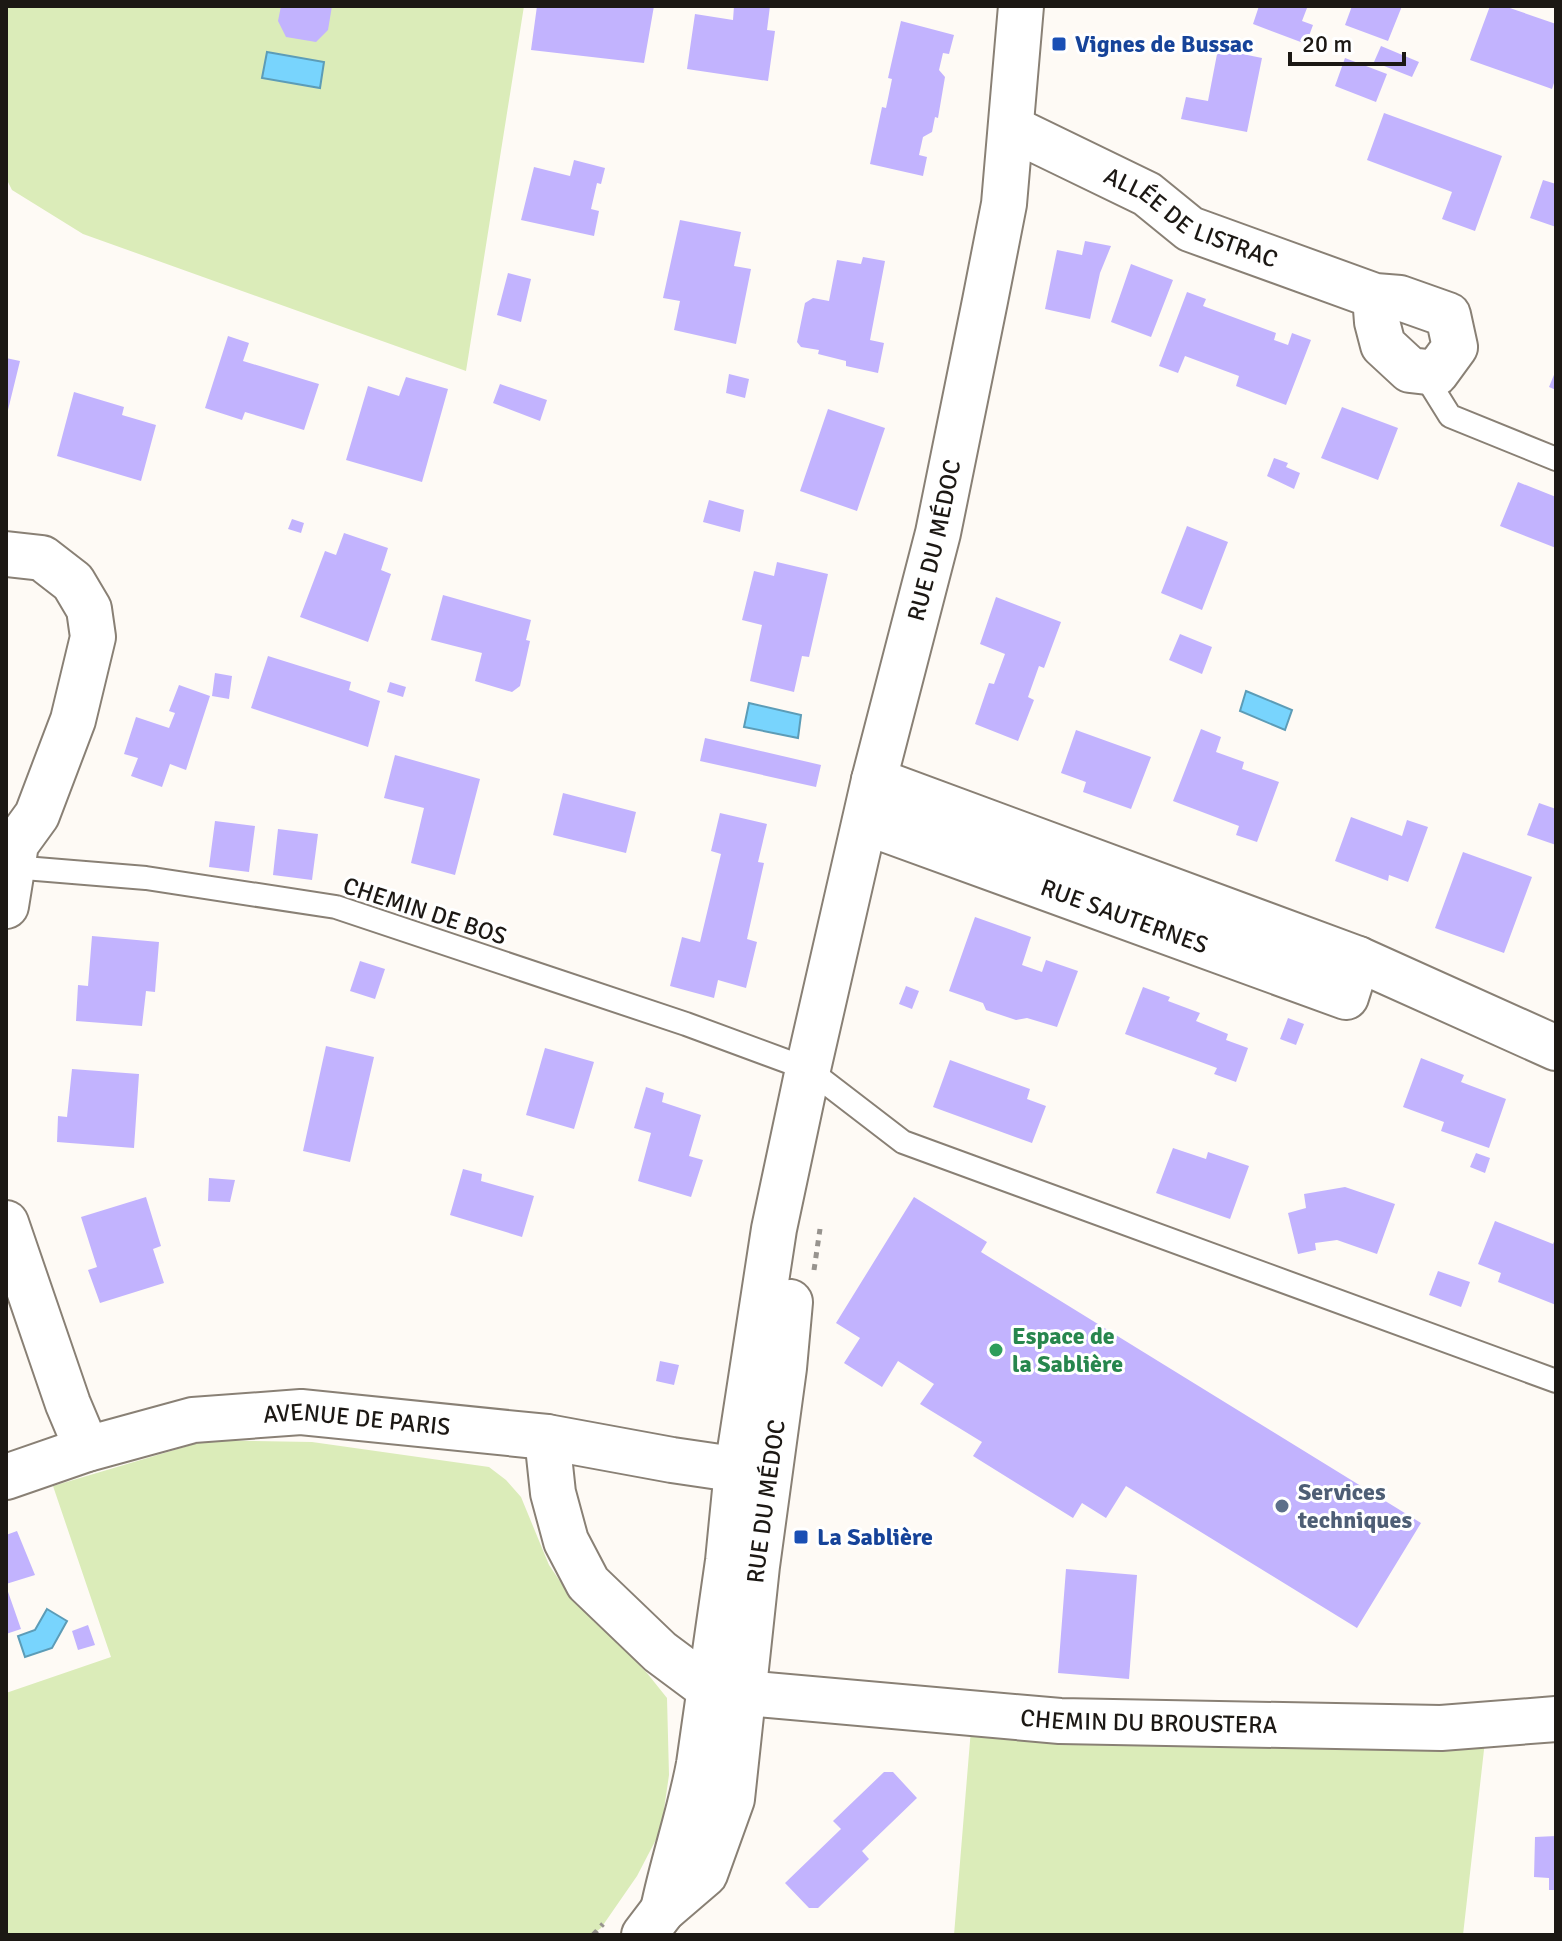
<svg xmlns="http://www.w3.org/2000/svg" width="1562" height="1941" viewBox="0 0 1562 1941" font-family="Signika,sans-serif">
<rect width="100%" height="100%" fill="#fefaf5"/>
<path fill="#dbecb9" d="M6,6h518l-58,365 -383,-137 -71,-44 -6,-12z
M208,1440l104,2 177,25 17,13 15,17 28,68 17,25 81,83 20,25 2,77 -8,55 -24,46 -36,52 -9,7h-586v-242l105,-36 -58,-171z
M971,1729l514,12 -22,194h-509z"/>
<path fill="#78d4fd" stroke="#5c9cb7" stroke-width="2" d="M267,52l57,10 -4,26 -58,-10z
M1246,691l46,19 -7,20 -45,-19z
M749,703l52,12 -3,23 -54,-11z
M47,1609l20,12 -15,27 -27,9 -7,-21 17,-6z"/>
<path fill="#c2b3fe" d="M281,6h51l-4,24 -12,12 -30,-5 -8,-16z
M537,6h117l-10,57 -113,-13z
M734,6h36l-3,24 8,1 -7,50 -81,-12 8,-55 38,6z
M1259,6l48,2 -5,13 11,4 -7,19 -53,-20z
M1352,6h50l-14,35 -43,-16z
M1490,6h14l52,18v53l-4,12 -82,-29z
M901,21l53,14 -5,19 -6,-1 -4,17 6,7 -7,41 -3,-1 -3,15 -9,5 -4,18 8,2 -4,19 -53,-12 12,-57 4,1 6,-29 -4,-1z
M1381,46l38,16 -7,15 -38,-15z
M1218,49l44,9 -15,74 -66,-13 5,-22 22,4z
M1345,58l42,16 -11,28 -41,-16z
M1384,113l118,43 -27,75 -33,-12 10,-27 -85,-32z
M574,160l31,8 -4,16 -4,-1 -6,26 8,2 -5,25 -73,-16 13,-53 36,9z
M1543,180l13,4v43l-26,-9z
M680,220l61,12 -7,34 17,3 -15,75 -62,-14 6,-29 -17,-3z
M1085,241l26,5 -11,27 -10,46 -45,-10 12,-59 25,5z
M863,257l22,4 -15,79 14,3 -6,30 -32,-7v-5l-28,-7 1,-4 -18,-3 -4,-5 8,-39 8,-5 16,3 8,-41 24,4z
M1131,264l42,16 -22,57 -40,-15z
M508,273l23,6 -10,43 -24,-7z
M1187,292l19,7 -3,7 73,27 -2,7 14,5 4,-12 19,7 -25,65 -50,-19 3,-10 -54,-20 -7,17 -19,-7z
M228,336l21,7 -6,18 76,23 -15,46 -59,-18 -3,8 -37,-12z
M6,358l14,3 -13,53 -1,-1z
M1556,370v20l-7,-3z
M729,374l20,5 -4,19 -19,-5z
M406,377l42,12 -26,93 -76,-22 22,-74 31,10z
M500,384l47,16 -7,21 -47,-18z
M74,392l50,15 -2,8 34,10 -15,56 -84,-25z
M1342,407l56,21 -20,52 -57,-22z
M828,409l57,19 -28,83 -57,-20z
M1274,458l14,5 -2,4 14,6 -6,16 -27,-13z
M1518,482l38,15v51l-56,-22z
M709,500l35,10 -4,22 -37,-10z
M292,519l12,4 -3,10 -13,-4z
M1187,526l41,16 -26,68 -41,-17z
M344,533l44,15 -7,22 10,4 -23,68 -68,-25 25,-66 11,4z
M777,562l51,12 -19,83 -7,-1 -8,36 -44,-11 12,-56 -20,-5 12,-49 20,5z
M443,595l88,25 -5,20 4,1 -10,45 -8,6 -37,-11 7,-28 -51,-13z
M996,597l65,25 -17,46 -5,-2 -11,31 6,3 -16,41 -43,-17 14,-41 5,1 11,-30 -25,-10z
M1180,634l32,13 -10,27 -33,-14z
M268,656l83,26 -2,8 31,11 -12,46 -117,-39z
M215,673l17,3 -3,23 -17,-3z
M390,682l16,5 -3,10 -16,-5z
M179,685l31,11 -24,74 -16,-6 -8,23 -31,-11 7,-18 -14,-4 12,-37 33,11 6,-15 -6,-2z
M1201,729l20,8 -5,15 28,10 -2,7 37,13 -22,60 -21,-7 3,-9 -66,-25z
M1076,730l75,27 -20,52 -48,-17 3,-10 -25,-9z
M705,738l116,27 -5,22 -116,-26z
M395,755l85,24 -25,96 -44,-12 13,-55 -40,-10z
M563,793l73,19 -10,41 -73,-18z
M1539,803l17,6v36l-29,-10z
M720,813l47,11 -9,38 6,1 -17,76 10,3 -11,46 -28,-8 -4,18 -44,-12 12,-49 18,5 21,-88 -10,-3z
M1351,817l51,19 5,-16 21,7 -20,55 -19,-7 -1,6 -53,-20z
M215,821l40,5 -6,46 -40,-5z
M278,829l40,5 -6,46 -39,-5z
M1463,852l69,25 -28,76 -69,-25z
M975,917l56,20 -9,28 20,7 4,-12 32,11 -21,56 -30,-9 -11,2 -30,-10 -3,-7 -34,-12z
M92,936l67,6 -4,50 -9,-1 -4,35 -66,-5 2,-36 10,1z
M360,961l25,8 -10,30 -25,-8z
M906,986l13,5 -7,18 -13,-5z
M1143,987l27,10 -2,4 32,12 -4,8 32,13 -2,6 22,8 -12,34 -22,-8 3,-6 -92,-34z
M1288,1018l16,6 -8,21 -16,-6z
M326,1046l48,11 -24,105 -47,-11z
M545,1048l49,14 -20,67 -48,-14z
M1421,1058l43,17 -3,7 45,17 -17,49 -48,-17 3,-9 -41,-15z
M950,1060l80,29 -3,10 19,7 -14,37 -99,-36z
M72,1069l67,5 -5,74 -77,-6 1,-26 9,1z
M646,1087l18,6 -2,9 39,13 -12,41 14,4 -12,37 -53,-16 13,-48 -17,-5z
M1173,1148l33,11 2,-7 41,14 -19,53 -74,-26z
M1476,1153l14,5 -5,15 -15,-6z
M463,1169l19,5 -1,7 53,15 -12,41 -72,-22z
M209,1178l26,2 -5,22 -22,-1z
M1345,1187l50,17 -18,50 -40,-14 -22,3 1,7 -18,4 -10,-41 18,-5 -2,-14z
M146,1197l15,49 -8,3 11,34 -64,20 -12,-33 9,-3 -16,-50z
M914,1197l73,45 -6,10 440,271 -64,105 -231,-142 -20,32 -24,-15 -9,15 -100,-62 9,-14 -62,-38 14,-20 -36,-23 -16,26 -38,-24 16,-25 -24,-15z
M1495,1221l58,23 3,-7v68l-58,-23 3,-9 -23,-9z
M1438,1271l32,11 -9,25 -32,-12z
M660,1361l19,4 -5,20 -18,-4z
M17,1531l18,44 -29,9v-49z
M1066,1569l71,6 -8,104 -71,-6z
M6,1586l15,43 -15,5z
M88,1625l7,20 -17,5 -6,-19z
M884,1772h9l24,26 -55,53 7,8 -51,49h-9l-24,-25 56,-54 -8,-8z
M1556,1836v54h-7v-12l-15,-1 1,-40z"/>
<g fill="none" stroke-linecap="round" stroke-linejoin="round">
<defs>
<path id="service" d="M1422,371l28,45 106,43
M12,867l134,11 190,29 350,117 122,45 95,73 653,239"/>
<g id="minor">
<path id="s1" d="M1011,128l136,66 43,35 185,67 25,2 48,17 7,32 -19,26 -26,-3 -27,-25 -6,-23 -2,-26"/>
<path d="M6,554l36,4 31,24 16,27 4,28 -20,83 -36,95 -21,29 -10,62"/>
<path d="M874,780l484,179 198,89"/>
<path id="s2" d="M865,822l481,175 12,-38"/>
<path d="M6,1223l62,181 19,45"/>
<path id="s3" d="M547,1437l6,56 13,48 22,42 72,69 51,38 349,31 381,7 115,-9"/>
</g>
<g id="tertiary">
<path id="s4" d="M6,1477l81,-28 106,-29 108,-8 246,25 125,23 95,14"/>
<path id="s5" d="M663,1910c10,-49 27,-97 36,-146l29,-203 9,-91 37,-241 34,-160 66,-289 64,-247 47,-232 19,-97 17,-198"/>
<path id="s6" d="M644,1935l19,-25 42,-36 27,-75 25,-233 27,-198 6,-66"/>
</g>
</defs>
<use href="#service" stroke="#898075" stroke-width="26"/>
<use href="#minor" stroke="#898075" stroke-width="48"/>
<use href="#tertiary" stroke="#898075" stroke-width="48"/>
<path stroke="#97938e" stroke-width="5" stroke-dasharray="6 6" stroke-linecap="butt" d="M814,1270l6,-41
M593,1935l10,-11"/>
<use href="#service" stroke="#fff" stroke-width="22"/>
<use href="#minor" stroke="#fff" stroke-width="44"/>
<use href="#tertiary" stroke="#fff" stroke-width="44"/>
</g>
<g fill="#1a4fb4" stroke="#fff" stroke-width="3">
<rect x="1051" y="36" width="16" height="16" rx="4"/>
<rect x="793" y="1529" width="16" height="16" rx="4"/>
</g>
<circle fill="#2e9e5b" stroke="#fff" stroke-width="3" cx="996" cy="1350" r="8"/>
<circle fill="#5c6f8a" stroke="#fff" stroke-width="3" cx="1282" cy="1506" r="8"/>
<g text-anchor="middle" stroke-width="6" stroke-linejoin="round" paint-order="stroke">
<g font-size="24" font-weight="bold" fill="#164399" stroke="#fff" text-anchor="start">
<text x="1075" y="52">Vignes de Bussac</text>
<text x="817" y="1545">La Sablière</text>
</g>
<g font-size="24" fill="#1c1814" stroke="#fff">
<text dy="8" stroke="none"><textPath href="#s1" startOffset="202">ALLÉE DE LISTRAC</textPath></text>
<text dy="8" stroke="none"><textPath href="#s5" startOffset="1398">RUE DU MÉDOC</textPath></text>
<text transform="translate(425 911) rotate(18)" y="8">CHEMIN DE BOS</text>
<text dy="8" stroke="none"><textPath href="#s2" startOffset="276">RUE SAUTERNES</textPath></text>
<text dy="8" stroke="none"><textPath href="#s4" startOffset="360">AVENUE DE PARIS</textPath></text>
<text dy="8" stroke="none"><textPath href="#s6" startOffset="466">RUE DU MÉDOC</textPath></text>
<text dy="8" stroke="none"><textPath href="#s3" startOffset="756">CHEMIN DU BROUSTERA</textPath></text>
</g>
<g font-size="24" font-weight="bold" fill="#27864d" stroke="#fff" text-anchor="start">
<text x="1012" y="1344">Espace de<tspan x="1012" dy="28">la Sablière</tspan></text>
</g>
<g font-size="24" font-weight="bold" fill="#4e5e75" stroke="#fff" text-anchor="start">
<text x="1298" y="1500">Services<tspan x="1298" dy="28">techniques</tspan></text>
</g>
</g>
<rect width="1562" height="1941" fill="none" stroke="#1c1814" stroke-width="16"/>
<path d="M1290 52v12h114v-12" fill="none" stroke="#1c1814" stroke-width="4"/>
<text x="1302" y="52" font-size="24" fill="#1c1814" stroke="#ffffff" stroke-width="6" paint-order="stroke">20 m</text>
</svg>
